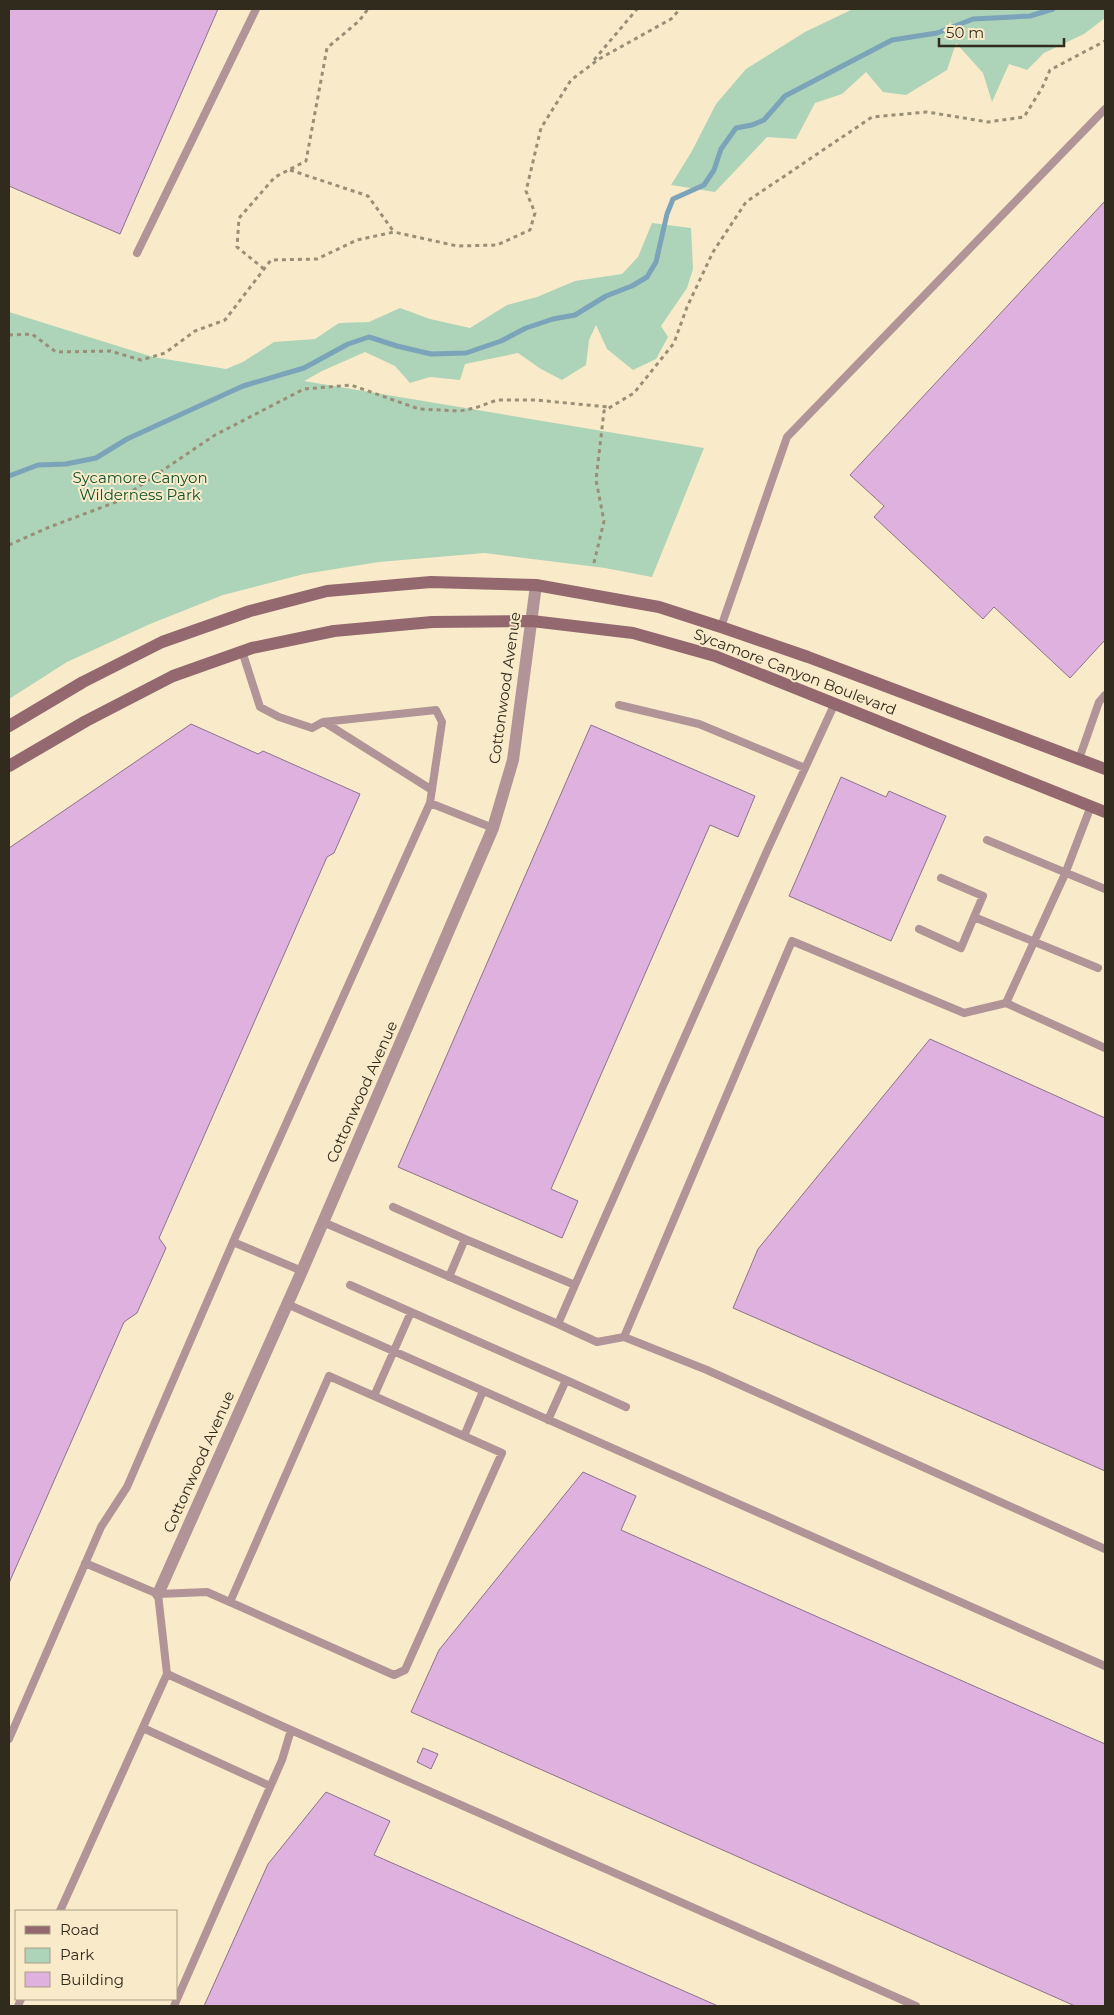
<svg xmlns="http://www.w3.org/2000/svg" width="1114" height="2015" viewBox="0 0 1114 2015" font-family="Montserrat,sans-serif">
<rect width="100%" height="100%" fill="#f9ebc9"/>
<path fill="#add3b8" d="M853,9h252v9l-21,16 -40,19 -17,17 -18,-6 -17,38 -9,-29 -27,-30 -9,27 -41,25 -23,-3 -17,-20 -24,22 -27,9 -19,36 -29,-2 -52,55 -44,-7 21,-34 24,-47 30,-35 59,-37z
M652,223l39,5 2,41 -6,19 -26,38 7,11 -12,22 -23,11 -26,-21 -11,-24 -7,15 -3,25 -24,15 -21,-11 -23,-16 -53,11 -5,16 -30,-3 -20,6 -15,-17 -30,-14 -43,19 -18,10 400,67 -52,129 -47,-9 -120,-15 -106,9 -75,12 -81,21 -73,29 -83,38 -58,37v-387l144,45 73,12 17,-7 31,-20 41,-3 24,-16 30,-1 31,-14 30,11 40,9 37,-23 30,-8 38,-16 47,-7 16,-17z"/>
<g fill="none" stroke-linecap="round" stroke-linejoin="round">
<path stroke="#7ba3b9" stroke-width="5" d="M9,476l29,-11 28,-1 30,-6 31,-19 116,-53 61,-18 44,-24 21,-7 28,9 34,8 35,-1 35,-12 25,-13 27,-9 22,-4 31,-19 26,-10 15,-9 9,-15 11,-48 6,-15 31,-14 10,-15 7,-21 15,-21 16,-3 12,-5 21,-24 107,-56 45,-7 36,-14 57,-3 23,-7"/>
</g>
<path fill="#deb1df" stroke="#8b738c" d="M9,9h209l-98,225 -111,-48z
M1105,201v439l-35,38 -76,-71 -11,12 -109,-102 10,-11 -34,-31z
M191,724l67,30 5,-3 97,43 -26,59 -7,4 -168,381 7,10 -29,65 -13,9 -115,261v-735z
M591,725l164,71 -17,41 -28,-12 -159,364 27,12 -16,37 -164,-71z
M841,777l45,20 3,-6 57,25 -55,125 -102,-45z
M930,1039l175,79v353l-372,-163 25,-59z
M583,1472l53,24 -15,34 484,214v262h-30l-664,-294 28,-62z
M423,1748l15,6 -7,15 -14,-7z
M326,1792l64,29 -16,34 344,151h-514l64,-142z"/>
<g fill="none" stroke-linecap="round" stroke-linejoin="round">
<path stroke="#998f77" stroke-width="3" stroke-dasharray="4 4" stroke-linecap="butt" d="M594,60l43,-51
M290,170l78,26 26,36
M264,269l-27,-22 2,-29 36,-41 31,-16 21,-113 32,-27 9,-12
M9,335l23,-1 24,18 54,-1 31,9 24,-7 30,-22 30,-11 46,-60 46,-1 40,-19 37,-8 63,14 40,-1 33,-15 5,-17 -9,-22 15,-63 30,-48 28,-21 72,-40 9,-10
M9,545l38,-17 69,-26 99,-67 89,-46 47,-4 68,24 41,2 15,-3 22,-8h38l74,7
M594,563l10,-42 -8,-41 8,-69 30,-18 40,-50 13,-36 26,-55 33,-50 126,-85 55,-5 61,10 36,-5 18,-29 8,-18 55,-29"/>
<path stroke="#b19497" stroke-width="8" d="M137,253l119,-244
M721,627l66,-190 318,-328
M242,651l18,56 19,10 33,11 11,-6 113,-12 6,12 -12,81 -197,439 69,29
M619,705l80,19 106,44
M324,722l108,68
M1079,759l20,-57 6,-7
M430,803l63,25
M987,840l118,49
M941,878l42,18 -9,21
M919,929l42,19 13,-31 124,51
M1006,1003l99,45
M393,1207l72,32 -16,38
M323,1222l235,102 17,-39 -110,-46
M350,1285l61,27
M575,1285l191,-432 69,-150
M287,1304l818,362
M558,1324l39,18 27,-5 168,-396 172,72 42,-10 59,-129 26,-68
M624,1337l83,33 398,179
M566,1380l60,27
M374,1396l37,-84 155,68 -18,40
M464,1436l19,-45
M85,1563l73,31 49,-2 187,83 11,-5 97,-217 -173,-77 -99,226
M167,1674l124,56
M143,1728l127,58
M9,1739l92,-212 26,-40 106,-245
M60,1911l107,-237 -9,-80
M18,2006l3,-7
M174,2006l108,-246 9,-30 625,276"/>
<path stroke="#b19497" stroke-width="12" d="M158,1594l144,-323 191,-443 20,-68 23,-175"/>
<path stroke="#93696f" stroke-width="12" d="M9,726l74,-44 79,-40 88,-31 77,-20 104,-9 105,3 123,22 62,20 87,30 297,112
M9,766l77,-45 87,-45 79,-28 82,-17 98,-9 100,-1 101,12 82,23 390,156"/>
</g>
<g text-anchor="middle" stroke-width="4" stroke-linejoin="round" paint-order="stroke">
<g font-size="15" fill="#11512e" stroke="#f9ebc9">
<text x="140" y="483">Sycamore Canyon<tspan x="140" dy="17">Wilderness Park</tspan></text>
</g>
<g font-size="15" fill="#312b1e" stroke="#f9ebc9">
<text transform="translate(795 672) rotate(21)" y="5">Sycamore Canyon Boulevard</text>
<text transform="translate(505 688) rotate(-82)" y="5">Cottonwood Avenue</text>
<text transform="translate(362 1092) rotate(-66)" y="5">Cottonwood Avenue</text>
<text transform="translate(199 1462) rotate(-66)" y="5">Cottonwood Avenue</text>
</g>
</g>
<rect width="1114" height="2015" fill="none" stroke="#312b1e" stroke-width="20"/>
<rect x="15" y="1910" width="162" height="90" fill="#f9ebc9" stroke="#a99e85"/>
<rect x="25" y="1926" width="25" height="8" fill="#93696f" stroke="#a99e85"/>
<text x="60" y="1935" font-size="15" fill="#312b1e">Road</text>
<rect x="25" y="1948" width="25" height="15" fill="#add3b8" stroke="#a99e85"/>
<text x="60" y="1960" font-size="15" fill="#312b1e">Park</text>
<rect x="25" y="1972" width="25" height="15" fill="#deb1df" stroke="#a99e85"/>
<text x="60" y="1985" font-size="15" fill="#312b1e">Building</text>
<path d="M939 38v8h125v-8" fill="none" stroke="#312b1e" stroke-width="2.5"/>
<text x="946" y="38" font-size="15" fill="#312b1e" stroke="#f9ebc9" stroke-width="4" paint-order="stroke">50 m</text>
</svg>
